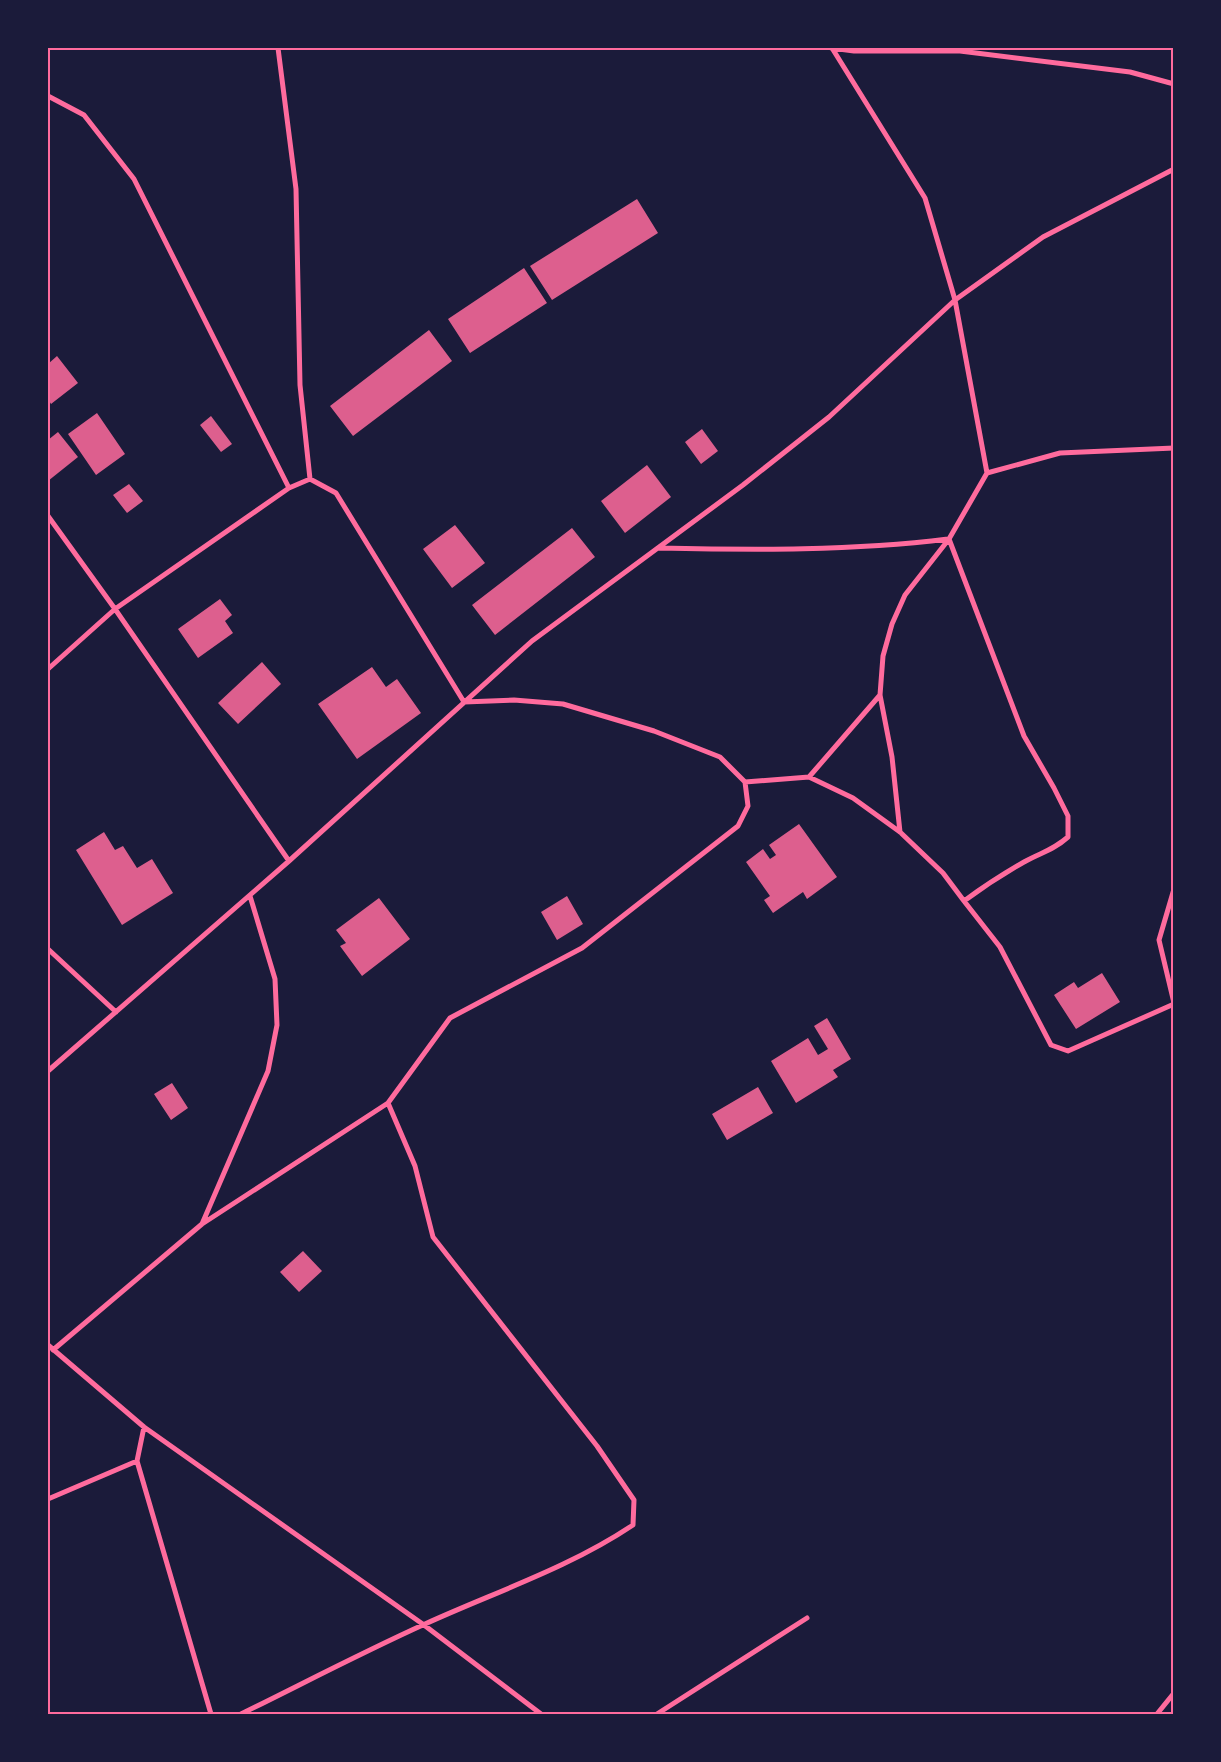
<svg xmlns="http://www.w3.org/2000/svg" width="1221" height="1762" viewBox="0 0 1221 1762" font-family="Figtree,sans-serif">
<rect width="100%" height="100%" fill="#1b1b3a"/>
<path fill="#dd5f8e" d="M637,199l21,34 -106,67 -22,-34z
M524,268l23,35 -77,50 -22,-34z
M429,330l23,31 -99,75 -23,-30z
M57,356l21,27 -27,21 -3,-5v-35z
M97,413l28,41 -29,21 -28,-41z
M211,416l21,28 -11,8 -21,-27z
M702,429l16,22 -17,13 -16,-22z
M58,432l20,25 -30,24v-41z
M647,465l24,32 -46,36 -24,-32z
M129,484l14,17 -16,12 -14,-18z
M455,525l30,38 -33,25 -29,-39z
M572,528l23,29 -100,78 -23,-30z
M220,599l12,16 -7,6 8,12 -35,25 -20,-29z
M262,662l19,22 -43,40 -20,-21z
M372,667l14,20 11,-8 24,34 -64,46 -39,-55z
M799,824l38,53 -30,22 -4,-7 -30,21 -9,-13 6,-4 -24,-34 17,-13 7,10 6,-4 -7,-10z
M104,832l11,18 8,-4 14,22 15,-9 21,34 -51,32 -46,-75z
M567,896l16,28 -26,16 -16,-28z
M379,898l31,41 -48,37 -22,-30 6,-3 -10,-13z
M1102,973l18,29 -44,27 -22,-34 20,-13 4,6z
M827,1018l24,41 -18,11 5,7 -42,26 -25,-42 37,-23 10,17 10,-6 -14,-23z
M172,1083l16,25 -17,12 -17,-26z
M758,1087l15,26 -46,27 -15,-26z
M303,1251l19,20 -23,21 -19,-20z"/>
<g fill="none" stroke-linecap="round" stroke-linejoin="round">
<path stroke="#ff6b9d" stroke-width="5" d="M278,48l18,141 4,196 10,94
M831,48l23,3h106l170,21 44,12
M832,48l93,150 30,102 32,173 -38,66 -44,56 -13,29 -9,32 -3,39 12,62 8,75
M48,96l36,19 50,64 155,309
M987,473l73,-20 114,-5
M48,516l67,93 174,252
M949,539l75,197 30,52 14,28v21c-16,14 -26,15 -44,25 -21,12 -41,25 -60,39l36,46 51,98 17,6 106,-47
M658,548c97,2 193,3 290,-9
M48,669l67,-60 174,-121 21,-9 26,14 128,209 50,-2 49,4 91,27 66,26 25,25 3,24 -10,20 -156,122 -132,70 -62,85
M809,777l71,-82
M745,782l64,-5 44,21 47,34 43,41 21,28
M1174,889l-15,51 15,63
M48,949l68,63
M48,1071l241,-210 243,-220 211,-156 86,-68 126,-117 88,-63 131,-68
M202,1224l186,-121 27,63 18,71 164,209 37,54 -1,25c-64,43 -138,67 -208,99 -62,28 -123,60 -184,90
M48,1345l96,82 280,198 117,89
M53,1350l149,-126 66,-153 9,-46 -2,-46 -25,-83
M144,1427l-7,34 74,253
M48,1499l89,-38
M657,1714l150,-96
M1157,1714l17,-21"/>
</g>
<rect width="1221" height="1762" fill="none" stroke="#1b1b3a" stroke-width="98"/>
<rect x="49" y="49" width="1123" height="1664" fill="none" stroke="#ff6b9d" stroke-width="2"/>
</svg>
